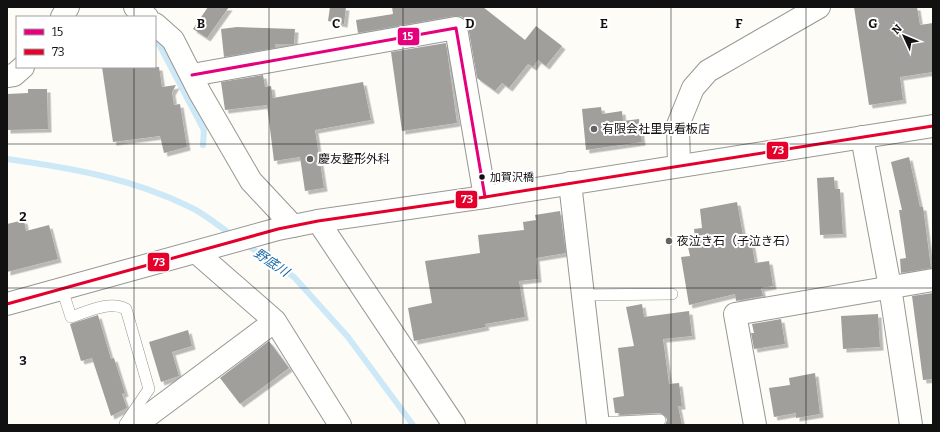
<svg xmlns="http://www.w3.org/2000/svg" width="940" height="432" viewBox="0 0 940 432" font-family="Bitter,'Noto Sans JP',serif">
<defs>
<filter id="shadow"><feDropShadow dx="3.5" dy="3.5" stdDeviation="0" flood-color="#0004"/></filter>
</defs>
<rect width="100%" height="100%" fill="#fdfcf7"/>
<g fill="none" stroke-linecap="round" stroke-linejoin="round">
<path stroke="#cde8f7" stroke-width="6" d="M155,41l5,5 44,84 -1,15
M7,159c64,9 124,19 183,48 15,7 29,19 43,29
M244,243l50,34 54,60 65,88"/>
</g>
<path fill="#a19f9c" filter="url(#shadow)" d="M208,7h21l-22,31 -14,-9z
M330,7h16l-2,17 -16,-3z
M392,7h91l42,33 11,-14 26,20 -16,20 -8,-6 -5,7 -5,-3 -19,24 -7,-5 -7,8 -18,-13 -9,-52 -2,-6 -5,-4h-7l-96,17 -2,-13 37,-6z
M854,7h63l3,18 13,-2v49l-33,5 3,23 -34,5z
M237,27l58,2 -1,15h-19v4l-51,9 -3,-28z
M446,43l11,80 -55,8 -11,-79z
M102,67h57l3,20 14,-2 -4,7 2,13 6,-1 7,43 -23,6 -4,-17 -47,6z
M263,75l2,12 6,-1 2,12 90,-16 8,38 -56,10 9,58 -19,3 -5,-34 -26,4 -7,-56 -42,5 -4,-28z
M28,89h19l1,40 -41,1v-36l21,-1z
M601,107l1,7 20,-3 1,10 16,-2 3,23 -56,8 -4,-41z
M909,157l11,50h3l8,61 -30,5 -1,-14 6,-1 -7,-48h3l-11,-48z
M834,177l1,12h5l3,45 -23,1 -3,-57z
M737,202l6,33 7,-1 5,29 14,-2 4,25 -12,2 2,8 -27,5 -1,-7 -46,11 -8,-48 9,-1 -2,-9 8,-1 -2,-17 8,-1 -2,-19z
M560,211l6,42 -30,5 2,21 -19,2 6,36 -40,7 1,3 -72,14 -6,-33 24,-5 -7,-42 55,-8 -2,-18 46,-5 -1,-8 13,-2 -1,-5z
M24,220l2,11 23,-6 9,34 -51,13v-48z
M933,293v86l-10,1 -11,-84z
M642,304l2,13 45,-6 3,25 -29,3 6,45 10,-1 3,23h-4l4,19h-17l2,-5 -1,-3 -6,-4 -40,2v-2h-5l-2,-15 11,-2 -6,-48 16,-2 -8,-39z
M878,314l2,33 -37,2 -2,-33z
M98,315l13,44 3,-1 11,35 -3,1 5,14 -16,8 -19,-58 -11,3 -11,-37z
M781,319l4,25 -31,5 -3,-16h3l-2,-9z
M188,330l4,16 -20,6 7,24 -18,6 -12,-40z
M269,341l20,27 -49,36 -20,-26z
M815,373l5,41 -24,4v-5l-22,4 -5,-29 21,-3 -1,-7z"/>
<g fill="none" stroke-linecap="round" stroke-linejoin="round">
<defs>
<path id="service" d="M62,289l9,28c16,-5 39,-17 55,-8l23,80 -24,35
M583,295l89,-1
M598,423l62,-3"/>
<path id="minor" d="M135,7l12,10
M62,17l6,-10
M155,24l18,16 27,53 51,88 42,45
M192,75l264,-47 29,169
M7,76l7,-1 9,-8
M862,137l28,150 21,138
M679,166l-1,-41 15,-37 15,-17 111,-64
M570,183l28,242
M318,221l136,204
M197,253l78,68 65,104
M132,425l9,-4 134,-100
M755,425l-20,-111 198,-34"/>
<path id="tertiary" d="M7,304l271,-75 40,-8 167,-24 448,-71"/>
</defs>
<use href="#service" stroke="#979795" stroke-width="12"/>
<use href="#minor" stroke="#979795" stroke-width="24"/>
<use href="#tertiary" stroke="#979795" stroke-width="24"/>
<use href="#service" stroke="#fffffe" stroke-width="11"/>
<use href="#minor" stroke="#fffffe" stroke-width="22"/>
<use href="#tertiary" stroke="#fffffe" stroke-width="22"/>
<defs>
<path id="bus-1" d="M192,75l264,-47 29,169"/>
<path id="bus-2" d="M7,304l271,-75 40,-8 167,-24 448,-71"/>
</defs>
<use href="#bus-1" stroke="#fff" stroke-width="6"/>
<use href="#bus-2" stroke="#fff" stroke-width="6"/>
<use href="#bus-1" stroke="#e5007d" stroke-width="3"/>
<use href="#bus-2" stroke="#e4002b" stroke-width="3"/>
</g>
<path fill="none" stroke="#111" stroke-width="1" stroke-opacity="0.55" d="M134,7v10M269,7v418M403,7v418M537,7v418M671,7v418M806,7v418M134,67v358M7,144h926M7,288h926"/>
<g fill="#646362" stroke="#fff" stroke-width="1.5">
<circle cx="594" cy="129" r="4"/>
<circle cx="310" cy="159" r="4"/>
<circle cx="669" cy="241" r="4"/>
</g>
<circle fill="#111" stroke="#fff" stroke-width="1.5" cx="482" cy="177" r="3.5"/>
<g text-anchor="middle" stroke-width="4" stroke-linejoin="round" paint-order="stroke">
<g font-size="11" fill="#111" stroke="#fff" text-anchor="start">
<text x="490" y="181">加賀沢橋</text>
</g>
<g font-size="12" fill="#111" stroke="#fff" text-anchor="start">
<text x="602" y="133">有限会社里見看板店</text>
<text x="318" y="163">慶友整形外科</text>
<text x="677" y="245">夜泣き石（子泣き石）</text>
</g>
<g font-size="13" font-style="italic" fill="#1768a6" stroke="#fff">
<text transform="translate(272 262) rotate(34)" y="5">野底川</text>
</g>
</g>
<g font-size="13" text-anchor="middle" font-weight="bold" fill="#111" stroke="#fff" stroke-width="4" stroke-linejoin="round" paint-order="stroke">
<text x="201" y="28">B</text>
<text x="336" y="28">C</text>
<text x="470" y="28">D</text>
<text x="604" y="28">E</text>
<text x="739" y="28">F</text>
<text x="873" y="28">G</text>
<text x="23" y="221">2</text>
<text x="23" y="365">3</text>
</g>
<g stroke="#fff" stroke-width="1.5">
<rect x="397" y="27" width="23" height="19" rx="4" fill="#e5007d"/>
<rect x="766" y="141" width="23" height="19" rx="4" fill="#e4002b"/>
<rect x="455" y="190" width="23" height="19" rx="4" fill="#e4002b"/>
<rect x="147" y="252" width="23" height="20" rx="4" fill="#e4002b"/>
</g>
<g font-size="11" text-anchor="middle" font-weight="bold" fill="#fff">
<text x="408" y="40">15</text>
<text x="778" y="154">73</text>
<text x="467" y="203">73</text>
<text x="159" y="266">73</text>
</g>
<rect width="940" height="432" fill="none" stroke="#111111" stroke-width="16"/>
<rect x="16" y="16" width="140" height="52" fill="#ffffff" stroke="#a0a0a0"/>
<rect x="24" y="29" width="20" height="6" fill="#e5007d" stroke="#a0a0a0"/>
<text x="52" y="36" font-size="12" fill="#111111">15</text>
<rect x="24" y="49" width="20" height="6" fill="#e4002b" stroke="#a0a0a0"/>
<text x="52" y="56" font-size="12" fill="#111111">73</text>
<g transform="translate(904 36) rotate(314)" stroke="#ffffff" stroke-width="3" paint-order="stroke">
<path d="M0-3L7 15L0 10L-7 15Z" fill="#111111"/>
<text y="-6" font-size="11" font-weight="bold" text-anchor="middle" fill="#111111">N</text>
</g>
</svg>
